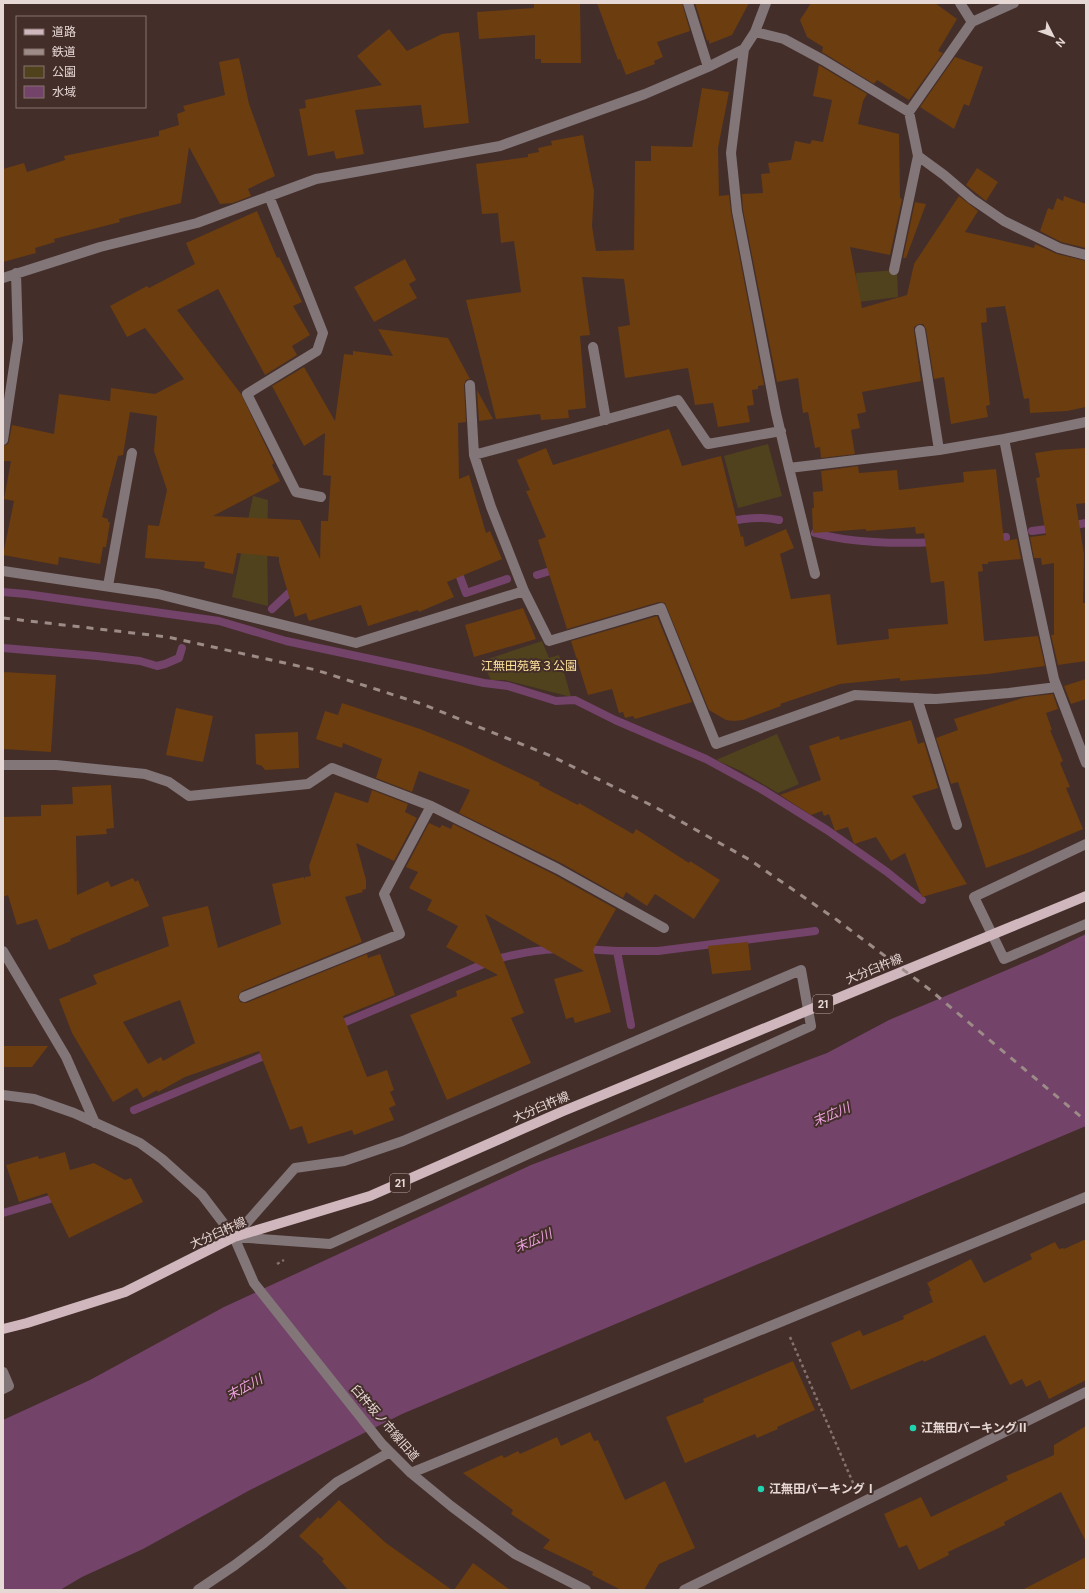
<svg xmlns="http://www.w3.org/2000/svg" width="1089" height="1593" viewBox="0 0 1089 1593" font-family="'DM Sans','Noto Sans JP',sans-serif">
<rect width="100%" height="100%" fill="#442e2a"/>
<path fill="#50421d" d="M897,270l1,27 -40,5 -2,-29z
M768,444l14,52 -44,12 -14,-52z
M253,496l15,4 -1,43 1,63 -36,-9z
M542,641l7,17 10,-3 12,42 -66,-17h-14l-9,-19z
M777,734l22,50 -21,9 -37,-22 -25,-11z"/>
<path fill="#73436a" d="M1086,934v192l-684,288 -152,76 -107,59 -61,28 -22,13h-57v-170l87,-40 134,-73 307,-142 296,-112 62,-33 153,-65z"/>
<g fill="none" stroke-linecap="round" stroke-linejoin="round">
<path stroke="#73436a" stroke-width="8" d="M727,522c17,-4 34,-6 52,-2
M1069,526l17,-3
M1032,531l23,-3
M815,533c35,10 84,11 120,9
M993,539l13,-2
M456,566l10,27 41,-14
M537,575l20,-6
M3,592l23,2 193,27 67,20 198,42 24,3 48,15 19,-1 40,20 91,39 55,30 66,41 60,42 35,28
M272,609l17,-16 8,-6
M3,648l94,8 43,5 17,5 8,-2 14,-6 3,-10
M583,949l34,2h41l157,-20
M617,951l14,74
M336,1026l157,-66c22,-6 42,-10 65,-11
M134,1110l137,-57
M3,1213l57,-17"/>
</g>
<path fill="#6b3d0f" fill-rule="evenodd" d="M534,3h46l1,60h-40v-4h-6v-24l-56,4 -2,-27 57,-4z
M597,3h85l8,28 -33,11 6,15 -9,4 1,3 -29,11 -6,-16 -2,1z
M695,3h54l-17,32 -23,9v-4l-2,1z
M811,3h124l22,16 -19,32 5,2 -34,47 -32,-20 -3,4 -52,-32 1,-5 -16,-10 -7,-17z
M389,29l18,22 35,-17 17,-2 10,91 -45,5 -3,-23 -66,5 9,44 -28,5 -2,-8 -26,5 -9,-47 7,-1 -1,-8 77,-15 -25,-29z
M955,57l28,10 -14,39 -5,-2 -10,25 -34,-22z
M239,58l10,46 26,72 -27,13 3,7 -18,7 -13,1 -31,-57 -8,56 -62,16 1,3 -66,17 1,3 -20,6 1,5 -33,9v-93l21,-6 3,9 38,-12 -1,-4 95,-20v-5l20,-6 -2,-11 8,-3 -2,-5 42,-11 -6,-33z
M819,65l48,29 -4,7 -5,23 41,10 1,64 2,1 -12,56 -40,-8 12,61 45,-13 7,-31 45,-68 19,15 -13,21 69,16 1,-4 22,10 29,7v146l-19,4 -37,2 -1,-15 -5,1 -19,-93 -19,2 1,14 -6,1 9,82 -4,1 2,11 -37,7 -7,-47 -10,2 -8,-50 -3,-5h-4l-5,3v4l7,50 -59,11 4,20 -9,2 3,14 -9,2 4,24 -34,4 -1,-11 -5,1 -7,-36 -5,1 -5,-35 -21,4 -34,-172 -1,-16 21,-1 -2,-19 9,-1 -2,-10 23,-3 4,-19 15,3 2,-4 11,2 9,-42 -19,-4z
M702,88l27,4 -11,56 1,48 10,-1 2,17 33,173 -6,1v3l-6,1 2,15 -7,1 3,16 -32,5 -5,-24 -18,2 -7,-37 -63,10 -7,-51 12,-2 -6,-46 -42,-2 8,58 -10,1 6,72 -18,2 1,8 -28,2 -1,-6 -44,5 -30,-119 55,-8 -7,-51 -13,2 -3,-30 -16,1 -6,-50 52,-7v-3l11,-2 -1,-4 14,-3 -1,-4 32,-6 11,56 -2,35 4,25 38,-1 1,-89h16v-15l41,1z
M977,168l21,14 -12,19 -20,-16z
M1064,196l22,8v44l-25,-6 -21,-11 8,-23 5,2 4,-12 6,3z
M915,202l11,2 -20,54h-3z
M257,211l20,47 2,-1 23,45 -9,4 17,29 -18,11 5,9 -32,20 -47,-86 -41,21 64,84 33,69 -2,2 8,16 -67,35 87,4 20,39 1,-38h7l3,-45 -8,-1 2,-42 -21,13 -32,-60 32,-19 31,54 9,-67 9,1v-4l40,5 -15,-27 70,9 22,41 -4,1 -2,5 2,37 -8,1 1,56 10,-4 17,58 4,-2 12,28 -55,23 7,15 -35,15 -1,-2 -50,16 -7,-21 -52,16 -3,-8 -11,4 -16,-55v-5l-42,-4 -4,21 -29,-6 1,-6 -60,-4 3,-33 11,1 8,-36 -13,-39 3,-35 -27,-4 -7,43 -5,1 -16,61 6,2v3h2l-4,25h-3l-3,17 -41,-7 -1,8 -55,-10 11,-54 -10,-2 7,-38h-8v-15l5,-2 1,-3 3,-16 42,9 5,-40 51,7 1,-13 44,6 29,-15 -39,-51 -18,9 -17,-31 37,-20 2,2 46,-24 -9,-21z
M405,259l11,21 -7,4 8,14 -43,24 -20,-35z
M477,390l16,29 -14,2z
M669,429l13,37 39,-10 20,81 2,-1 2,11 41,-18 8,19 -14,6 11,45 39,-5 7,51 52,-6 -1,-10 60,-5 -4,-43 -13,2 -7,-50 -8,1 -1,-7 -49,4v-2l-53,4 -1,-25h2l-1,-16 10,-1 -2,-20 37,-5 1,7 38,-3 2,20 65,-8 -1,-10 33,-3 8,72 13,-2 4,20 -33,3v2h-6l1,7 -5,1 6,69 54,-5 7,30 -57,8 -88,7v-3l-60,6 -60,20 1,2 -38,14 -9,1 -8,-1 -17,-10 -44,-107 -6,-1 -92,27 -29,-89 8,-3 -20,-46 4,-1 -13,-30 29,-12 7,17z
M1086,448v55l-10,1 8,50 -1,49h3v58l-28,4 -7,-30h3v-72l-12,2 -1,-7h-7l-4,-21 16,-2 -10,-57 4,-1 -5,-24 20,-3z
M523,608l13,31 -62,18 -9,-32z
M657,616l35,86 -57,17 -2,-3 -8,2 -2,-6 -4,1 -7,-24 -24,6 -17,-54z
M3,672l53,3 -5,77 -48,-3z
M1086,679v20l-15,5 -7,-18z
M1053,694l5,15 -12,4 6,17h-2l13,31 -3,2 10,24 -4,1 17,41 -56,24 -41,15 -28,-86 -7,2 -15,-46 22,-8 -4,-11 72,-22z
M342,703l78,26 42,17 78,37 -1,2 39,20 1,-2 54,31 3,-5 53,34 1,-2 30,19 -26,39 -39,-25 -8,12 -21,-14 -3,6 -62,-35 -102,-50 11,-23 -51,-19 -7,21 -36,-14 6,-19 -39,-16 -1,5 -26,-9 9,-28 13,4z
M176,708l37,8 -10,46 -37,-7z
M911,720l7,24 6,-2 14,46 -26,8 55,88 -45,13 -17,-44 -14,8 -15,-24 -22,7 -6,-17 -13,4 -6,-17 -5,2 -2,-5 -11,4 -31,-20 41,-15 -12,-34 30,-10 1,4z
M298,732l1,36 -34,2 -3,-4 -6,-2 -1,-30z
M111,785l3,43 -8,1 1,5 -31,2 1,59 31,-14 3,6 22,-9 2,4 3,-2 11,26 -79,33 1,2 -22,9 -12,-31 -20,6 -9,-30 -5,2v-80l38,-1v-11l32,-1 -1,-17z
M372,790l36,14 -3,8 12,6 -23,43 -38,-18 10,37v9l-4,1 1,2 -18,5 17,45 -120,49 -4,5 2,6 6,1 121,-49 1,4 12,-4 15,41 -52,21 24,61 20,-7 7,20 -4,2 6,13 -7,3 5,12 -40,15 -2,-5 -44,14 -6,-18 -12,4 -31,-79 -74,26 -27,15 -1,-2 -14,8 -6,-10 -24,14 -41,-69 -13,-34 38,-15 -4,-9 76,-29 -7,-29 46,-11 10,42 63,-24 -9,-40 32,-7v3l1,-3 6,-1 -2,-10 26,-74 33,11zM180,1000l15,43 -32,18 -2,-4 -13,7 -25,-42z
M429,823l11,5 2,-3 9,4 2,-5 102,51 61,34 -23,41 18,62 -36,11 -2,-6 -7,2 -12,-40 30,-8 -99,-57 39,99 -13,5 20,45 -84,37 -37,-85 47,-19 -1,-5 42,-16 -52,-28 12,-21 -31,-16 5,-10 -23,-12 9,-16 -12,-5z
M748,942l3,28 -39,4 -4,-28z
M3,1046h45l-16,21h-29z
M65,1152l5,18 24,-7 31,17 6,-2 12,24 -74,36 -22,-45 -28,9 -13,-37 32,-9 1,3z
M1086,1239v141l-37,19 -9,-19 -14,7 -4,-8 -12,6 -25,-50 -61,27 -1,-2 -72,30 -20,-47 29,-13 3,6 41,-17 -1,-3 30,-14 -4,-11h2l-4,-8 44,-24 13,24 48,-24 -2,-5 25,-12 4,7 4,-1 1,1z
M793,1361l22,49 -38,17 1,2 -21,9 -2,-4 -70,29 -19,-46 38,-15 -1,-3z
M1086,1426v116l-25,-50 -57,30 1,3 -57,27 1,3 -30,15 -12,-25 -8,3 -15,-34 37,-17 10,20 77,-37 -2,-4 48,-21v-10z
M590,1432l4,9 4,-1 27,60 40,-19 30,67 -36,16 -15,26h-23l-29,-15 1,-3 -50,-24 7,-8 -39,-26 2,-4 -50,-37 39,-18 2,3 14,-7 2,3 37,-17 4,9z
M339,1500l47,43 66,47h-104l-26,-29 2,-2 -25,-23 19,-19 2,2z
M1086,1557v33h-64z
M473,1563l37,27h-56z"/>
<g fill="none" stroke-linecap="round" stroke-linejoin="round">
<path stroke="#85726f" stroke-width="2.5" stroke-dasharray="3 3" stroke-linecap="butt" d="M277,1264l7,-4
M790,1337l64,148"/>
<path stroke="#827679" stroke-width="10" d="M688,3l20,64
M766,3l-11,29 -11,17 -13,104 6,58 39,202 13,55 150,-18 65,-11 24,120 26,120 32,84
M960,3l12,19 42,-19
M755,32l29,7 39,21 86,52 9,44 26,19 28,24 32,22 55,27 27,7
M909,112l63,-90
M269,196l54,137 -6,18 -70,43 49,98 25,5
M894,270l24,-114
M3,278l97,-31 97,-24 119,-44 184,-33 145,-52 63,-27 36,-18
M920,330l19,120
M593,347l13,73
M470,385l4,70 17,52 33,84 25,50 112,-33 55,136 139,-49 81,4 73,-6 48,-6
M1004,439l82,-17
M3,440l15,-100 -2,-67
M474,455l204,-55 30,44 73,-13
M789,468l26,106
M3,571l155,23 198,49 168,-52
M108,586l24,-133
M917,698l40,127
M3,765h53l89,9 24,8 20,14 119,-12 24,-16 99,38 127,63 106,59
M1086,844l-112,53 30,62 82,-35
M3,951l63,106 29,66
M801,970l10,56 -481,218 -96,-7 61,-69 49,-7 59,-20z
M244,997l156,-63 -16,-40 47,-88
M3,1095l31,4 40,14 66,30 22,16 40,36 32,42 20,46 128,161 29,29 40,33 64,48 71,36
M3,1372l6,14 -6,3
M411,1473l675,-276
M198,1590l37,-25 29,-22 73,-61 53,-30
M684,1590l402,-198"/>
<path stroke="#cfb7bd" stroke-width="10" d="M3,1329l24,-6 98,-31 109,-55 136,-41 191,-84 525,-216"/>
<path stroke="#9c8b87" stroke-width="3" stroke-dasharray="7 7" stroke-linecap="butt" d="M3,618l165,19 148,33 106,34 129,52 104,51 95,53 87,60 92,69 157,132"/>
</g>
<g fill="#1fd5b0" stroke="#442e2a" stroke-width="1.5">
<circle cx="913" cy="1428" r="4"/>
<circle cx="761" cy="1489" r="4"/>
</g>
<g text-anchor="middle" stroke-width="4" stroke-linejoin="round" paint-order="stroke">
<g fill="#442e2a" stroke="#b5a5a2" stroke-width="1">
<rect x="813" y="995" width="20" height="18" rx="3"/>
<rect x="390" y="1174" width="20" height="18" rx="3"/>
</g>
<g font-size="11" font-weight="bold" fill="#e6d8d5">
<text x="823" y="1008">21</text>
<text x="400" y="1187">21</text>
</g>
<g font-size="12" fill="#fee19b" stroke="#442e2a">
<text x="529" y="670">江無田苑第３公園</text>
</g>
<g font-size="12" fill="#e6d8d5" stroke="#442e2a">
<text transform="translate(874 969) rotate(-22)" y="4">大分臼杵線</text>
<text transform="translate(541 1107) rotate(-23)" y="4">大分臼杵線</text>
<text transform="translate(218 1233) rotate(-24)" y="4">大分臼杵線</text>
<text transform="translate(385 1423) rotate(49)" y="4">臼杵坂ノ市線旧道</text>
</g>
<g font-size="12" font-weight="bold" fill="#e6d8d5" stroke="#442e2a" text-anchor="start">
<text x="921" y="1432">江無田パーキングⅡ</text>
<text x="769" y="1493">江無田パーキングⅠ</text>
</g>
<g font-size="13" font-style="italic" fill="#eea4e0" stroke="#442e2a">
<text transform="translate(831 1114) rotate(-23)" y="5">末広川</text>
<text transform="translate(533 1240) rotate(-23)" y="5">末広川</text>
<text transform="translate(244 1387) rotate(-28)" y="5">末広川</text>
</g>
</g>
<rect width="1089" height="1593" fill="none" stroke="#e6d8d5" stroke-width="8"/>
<rect x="16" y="16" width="130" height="92" fill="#442e2a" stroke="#85726e"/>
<rect x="24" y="29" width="20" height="6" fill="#cfb7bd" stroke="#85726e"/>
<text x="52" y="36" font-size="12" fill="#e6d8d5">道路</text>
<rect x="24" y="49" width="20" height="6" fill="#9c8b87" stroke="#85726e"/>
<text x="52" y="56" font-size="12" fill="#e6d8d5">鉄道</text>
<rect x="24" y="66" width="20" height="12" fill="#50421d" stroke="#85726e"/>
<text x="52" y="76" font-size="12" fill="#e6d8d5">公園</text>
<rect x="24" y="86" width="20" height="12" fill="#73436a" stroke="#85726e"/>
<text x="52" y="96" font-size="12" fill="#e6d8d5">水域</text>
<g transform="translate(1053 36) rotate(132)" stroke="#442e2a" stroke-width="3" paint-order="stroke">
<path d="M0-3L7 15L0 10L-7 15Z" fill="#e6d8d5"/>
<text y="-6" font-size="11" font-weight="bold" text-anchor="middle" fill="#e6d8d5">N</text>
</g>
</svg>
